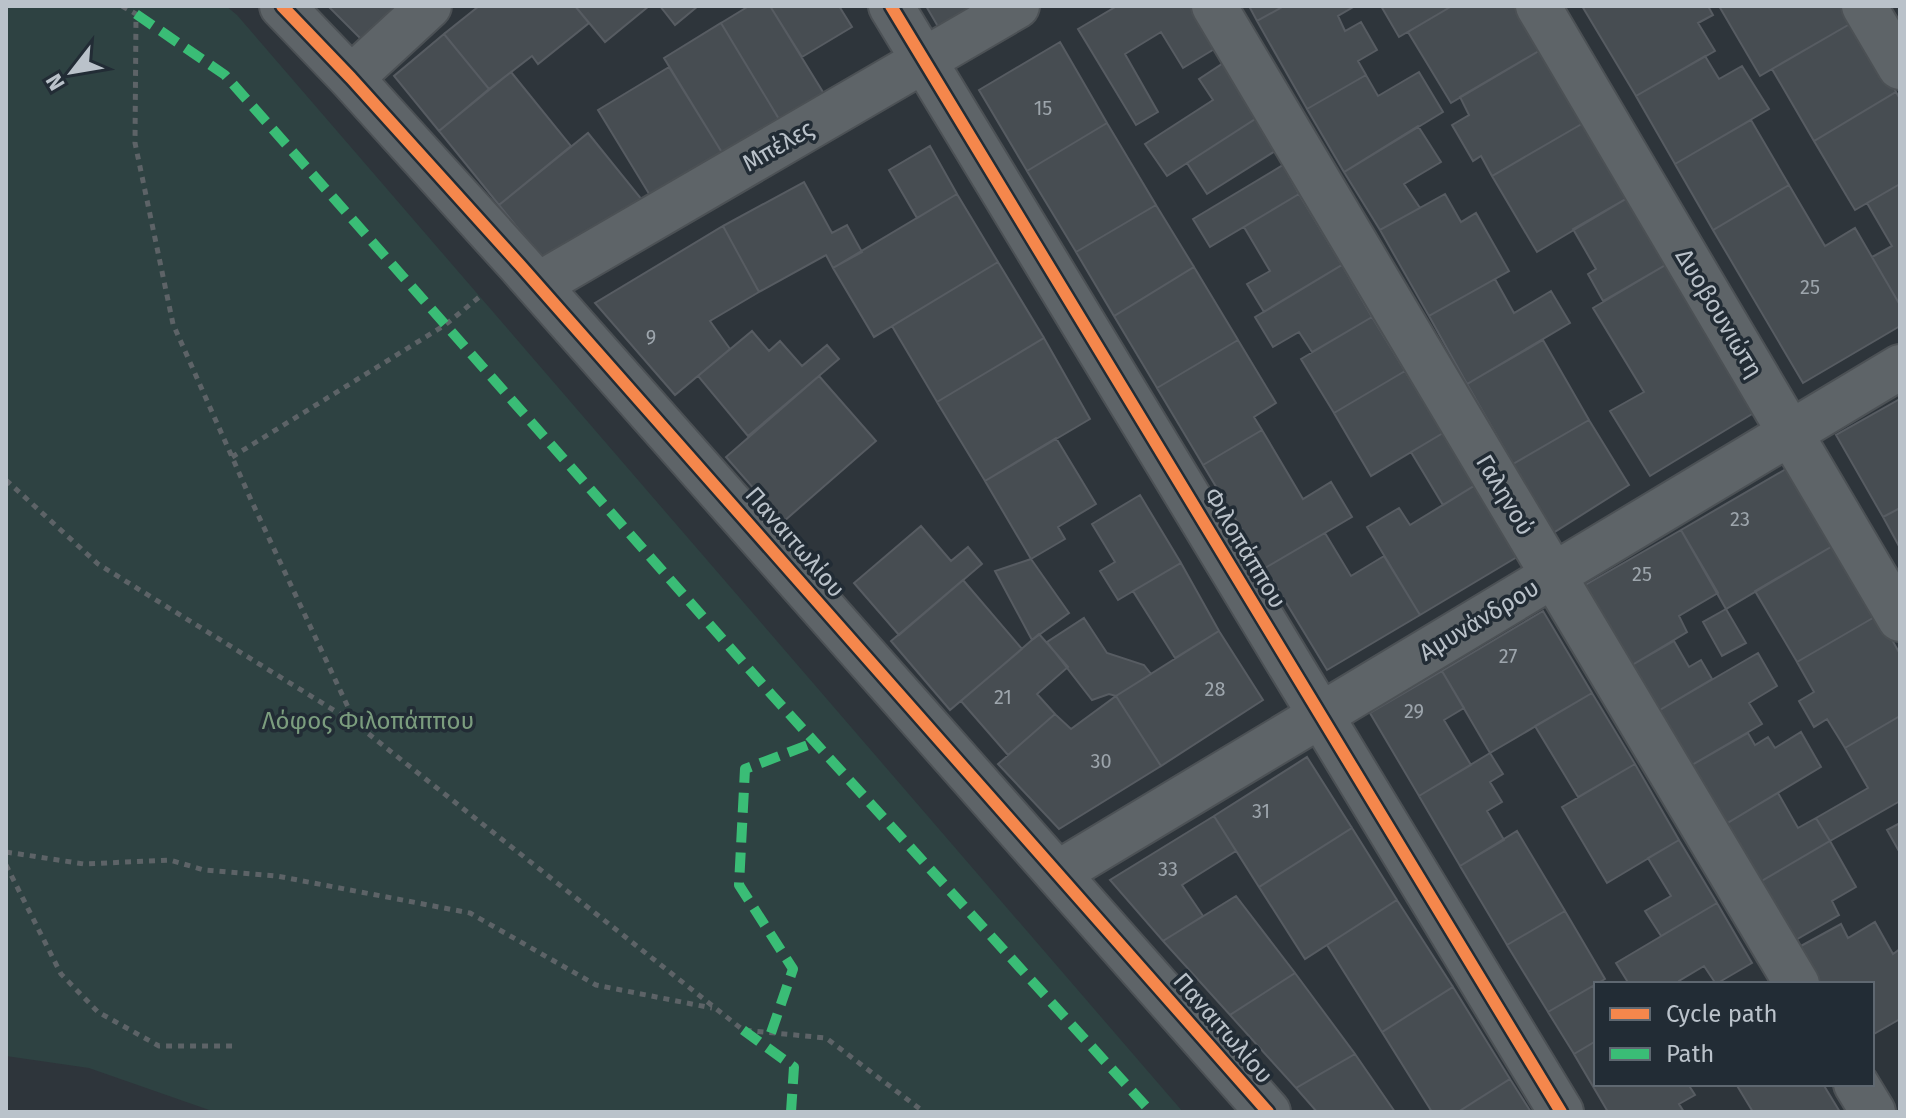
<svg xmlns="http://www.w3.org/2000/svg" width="1906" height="1118" viewBox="0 0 1906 1118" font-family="'Fira Sans',sans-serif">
<rect width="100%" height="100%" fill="#2e353b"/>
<path fill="#2e4242" d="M6,6h220l11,9 946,1097h-968l-126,-44 -83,-12z"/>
<path fill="#474d52" stroke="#575c62" stroke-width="2" d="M328,6h91l-46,45z
M479,6h96l14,17 -51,41 -6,-8 -43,33 -45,-55z
M575,6h74l-44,36z
M660,6h38l-23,19z
M749,6h21l56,91 -44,27 -61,-101z
M770,6h69l13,21 -50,30z
M926,6h55l-41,24z
M1117,6h81l23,39 -38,23 -22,-36 -36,22 33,58 -22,13 -58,-96z
M1249,6h35l-27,15z
M1284,6h71l-17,10 7,15 16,-9 16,28 -19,11 8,14 -59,34 -50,-88z
M1381,6h71l-53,31z
M1452,6h72l25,39 -98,58 -43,-71z
M1582,6h126l5,9 -15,8 17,28 -79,45z
M1719,6h127l9,15 -95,55z
M1855,21l41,71 -82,49 -42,-72z
M721,23l61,101 -56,35 -62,-101z
M444,34l45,55 -50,42 -45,-55z
M1060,42l47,81 -80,48 -48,-81z
M1549,45l43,73 -100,58 -11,-20 -8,5 -21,-36 17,-10 -9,-18z
M1705,56l14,23 23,-13 27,43 -94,55 -39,-68z
M1225,62l35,54 -93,60 -22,-32 68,-44 -14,-21z
M669,67l57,92 -72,43 -56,-92z
M511,72l60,74 -72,59 -60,-74z
M1419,72l24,40 -99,60 -37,-63 59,-34 12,21z
M1896,92l4,7v85l-45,26 -41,-69z
M1260,116l20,32 -73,46 -20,-31z
M1592,118l44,75 -99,59 -45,-76z
M1751,120l38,65 -76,45 -38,-66z
M1107,123l49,82 -80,47 -49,-81z
M1418,126l23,36 -37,22 16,24 -40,22 -36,-58z
M588,133l55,68 -89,72 -55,-68z
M930,146l27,48 -40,24 -28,-48z
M1283,165l16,29 -89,53 -17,-28z
M804,182l28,51 15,-8 15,27 -29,16 -7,-13 -67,37 -36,-66z
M1900,184v121l-28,-48 20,-11 -25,-43z
M1789,185l36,61 30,-18 45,77v21l-97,57 -90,-153z
M1636,193l38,67 -71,41 -15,-27 8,-5 -23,-40z
M957,194l41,68 -124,75 -41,-69z
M1299,194l43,71 -78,47 -17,-28 23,-13 -26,-44z
M1445,194l16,28 15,-9 33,58 -80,45 -49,-86z
M1156,205l38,62 -80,49 -38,-64z
M723,226l36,66 -49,29 20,28 -55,46 -80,-92z
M1674,260l88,148 -112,68 -40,-65 34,-19 -51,-84z
M998,262l46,76 -107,64 -45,-76z
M1342,265l30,52 -60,35 -13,-20 -26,15 -18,-30z
M1194,267l44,73 -81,48 -43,-72z
M1495,279l19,34 37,-22 19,32 -103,61 -38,-68z
M1372,317l33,54 -71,42 -33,-54z
M752,331l17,20 11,-10 22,25 25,-21 12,14 -91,77 -50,-60z
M1044,338l46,81 -105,62 -48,-79z
M1238,340l38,63 -22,14 8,13 -59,35 -46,-77z
M1543,340l46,80 -76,44 -46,-80z
M1405,371l38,62 -72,43 -37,-63z
M819,376l57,65 -93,81 -57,-65z
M1900,399v109l-17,9 -47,-82z
M1589,420l40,65 -76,48 -40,-69z
M1262,430l41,69 28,-17 21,35 -87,51 -62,-103z
M1443,433l31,53 -31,19 -32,-53z
M1056,438l40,66 -38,23 7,12 -34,20 -46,-78z
M1791,466l45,78 -110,65 -45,-79z
M1474,486l43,71 -97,58 -53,-88 32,-19 11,17z
M1140,495l41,68 -63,37 -18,-29 15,-9 -23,-38z
M1900,508v40l-17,-31z
M921,526l30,35 17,-14 14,17 -83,71 -45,-52z
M1681,530l37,63 -39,23 8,16 -60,36 -47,-80z
M1325,533l26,43 33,-20 36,59 -93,55 -62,-102z
M1836,544l42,71 -81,47 -42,-71z
M1031,559l38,54 -37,27 -37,-69z
M1181,563l38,68 -44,27 -42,-67z
M963,580l59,69 -72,61 -59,-69z
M1726,609l20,34 -24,13 -19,-34z
M1543,611l49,82 -102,60 -48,-82z
M1878,615l22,39v62l-55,32 -18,-29 -13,8 -15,-26 15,-9 -17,-30z
M1084,618l23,35 37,12 7,9 -35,22 -7,-2 -17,6 -45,-58z
M1219,631l44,69 -102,66 -45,-70z
M1039,634l29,33 -31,27 18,20 -47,41 -47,-54z
M1674,641l15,26 12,-7 11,19 -59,35 -26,-46z
M1758,653l19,33 -28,17 13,21 -77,45 -32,-55z
M1442,671l22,37 -20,12 27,45 -52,31 -49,-83z
M1592,693l43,71 -57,33 -43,-71z
M1116,696l45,70 -102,63 -61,-65 57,-50 16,15z
M1900,716v85l-70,40 -14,-23 52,-30 -23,-40z
M1801,732l20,35 -102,61 -34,-59 63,-36 7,12 13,-8 7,11z
M1490,753l13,21 -13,8 12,20 -15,9 17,29 -44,26 -41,-70z
M1307,757l45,71 -93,59 -45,-71z
M1635,764l44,76 -72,43 -45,-76z
M1778,793l20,35 18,-10 14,23 -77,45 -34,-58z
M1214,816l22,35 -54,34 21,31 -40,25 -53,-61z
M1900,823v30l-13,-23z
M1352,828l45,72 -92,59 -46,-72z
M1517,831l48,80 -58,34 -47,-79z
M1679,840l38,63 -56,33 -16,-25 26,-15 -23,-38z
M1830,841l26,46 -24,14 7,14 -52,30 -34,-59z
M1236,896l59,77 -65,42 -67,-74z
M1397,900l56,87 -71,45 -55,-87z
M1717,903l35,60 -36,21 -12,-18 -25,15 1,3h-51l-13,-21z
M1565,911l40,68 -57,33 -41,-67z
M1875,922l18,32 7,-5v70l-28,16v-51h-52l-21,-37 42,-23 7,14z
M1295,973l60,81 -59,34 -66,-73z
M1593,986l3,6v49l-22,13 -26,-42z
M1453,987l57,92 -52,33h-26l-50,-80z
M1596,1041v43h92l7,11 -16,9 5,8h-76l-34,-58z
M1355,1054l40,58h-78l-21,-24z
M1510,1079l21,33h-73z
M1736,1084h87l17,28h-87z"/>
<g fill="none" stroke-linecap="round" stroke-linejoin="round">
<defs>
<path id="minor" d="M282,6l69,72 169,187 748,847
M891,6l670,1106
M1214,6l583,978
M1538,6l362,613
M1864,6l36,61
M351,78l78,-72
M538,285l479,-279
M1058,873l842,-506
M1856,1084l17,28"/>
</defs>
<use href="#minor" stroke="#4c5155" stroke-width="48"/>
<path stroke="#5d6367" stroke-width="5" stroke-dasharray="6 6" stroke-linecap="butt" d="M122,6l14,8 -1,129 38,181 79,178 103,220
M232,457l213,-132 38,-31
M6,480l92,84 258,160 387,306 83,8 98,74
M6,852l78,12 86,-4 34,10 73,6 193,37 126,72 116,23
M6,865l55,109 37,38 61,34h75"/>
<use href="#minor" stroke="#5e6468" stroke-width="44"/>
<path stroke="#3abd76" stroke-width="10" stroke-dasharray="20 10" stroke-linecap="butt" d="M136,14l89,61 546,619 380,418
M743,1030l51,37 -3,45
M771,1033l22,-64 -54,-84 6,-116 71,-27"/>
<defs>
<path id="cycleway" d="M282,6l69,72 169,187 748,847
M891,6l670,1106"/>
</defs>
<use href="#cycleway" stroke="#222c35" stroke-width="17"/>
<use href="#cycleway" stroke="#f5874c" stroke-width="12"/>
</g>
<g text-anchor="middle" stroke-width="7" stroke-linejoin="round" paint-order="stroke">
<g font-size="20" fill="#9da5ac">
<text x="1043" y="115">15</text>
<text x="1810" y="294">25</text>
<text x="651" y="344">9</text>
<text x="1740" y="526">23</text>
<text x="1642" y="581">25</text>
<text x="1508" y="663">27</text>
<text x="1215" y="696">28</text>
<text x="1003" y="704">21</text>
<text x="1414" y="718">29</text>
<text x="1101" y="768">30</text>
<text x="1261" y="818">31</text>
<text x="1168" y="876">33</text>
</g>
<g font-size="24" fill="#bac2ca" stroke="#222c35">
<text transform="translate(778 146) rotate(-30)" y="8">Μπέλες</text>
<text transform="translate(1719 313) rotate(59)" y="8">Δυοβουνιώτη</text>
<text transform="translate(1505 495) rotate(59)" y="8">Γαληνού</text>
<text transform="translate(795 542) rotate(49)" y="8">Παναιτωλίου</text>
<text transform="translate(1245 548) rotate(59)" y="8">Φιλοπάππου</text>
<text transform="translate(1479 620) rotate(-31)" y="8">Αμυνάνδρου</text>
<text transform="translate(1223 1028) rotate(49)" y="8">Παναιτωλίου</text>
</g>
<g font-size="24" fill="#7b9d7e" stroke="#222c35">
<text x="368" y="729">Λόφος Φιλοπάππου</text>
</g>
</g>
<rect width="1906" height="1118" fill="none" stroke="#bac2ca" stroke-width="16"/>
<rect x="1594" y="982" width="280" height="104" fill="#222c35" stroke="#5f6871" stroke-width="2"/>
<rect x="1610" y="1008" width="40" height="12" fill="#f5874c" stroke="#5f6871" stroke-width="2"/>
<text x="1666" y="1022" font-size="24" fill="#bac2ca">Cycle path</text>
<rect x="1610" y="1048" width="40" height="12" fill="#3abd76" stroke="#5f6871" stroke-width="2"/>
<text x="1666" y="1062" font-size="24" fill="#bac2ca">Path</text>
<g transform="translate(72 72) rotate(239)" stroke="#222c35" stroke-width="6" paint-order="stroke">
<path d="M0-6L14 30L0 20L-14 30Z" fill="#bac2ca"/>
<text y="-12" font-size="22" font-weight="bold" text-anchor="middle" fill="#bac2ca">N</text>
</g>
</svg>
